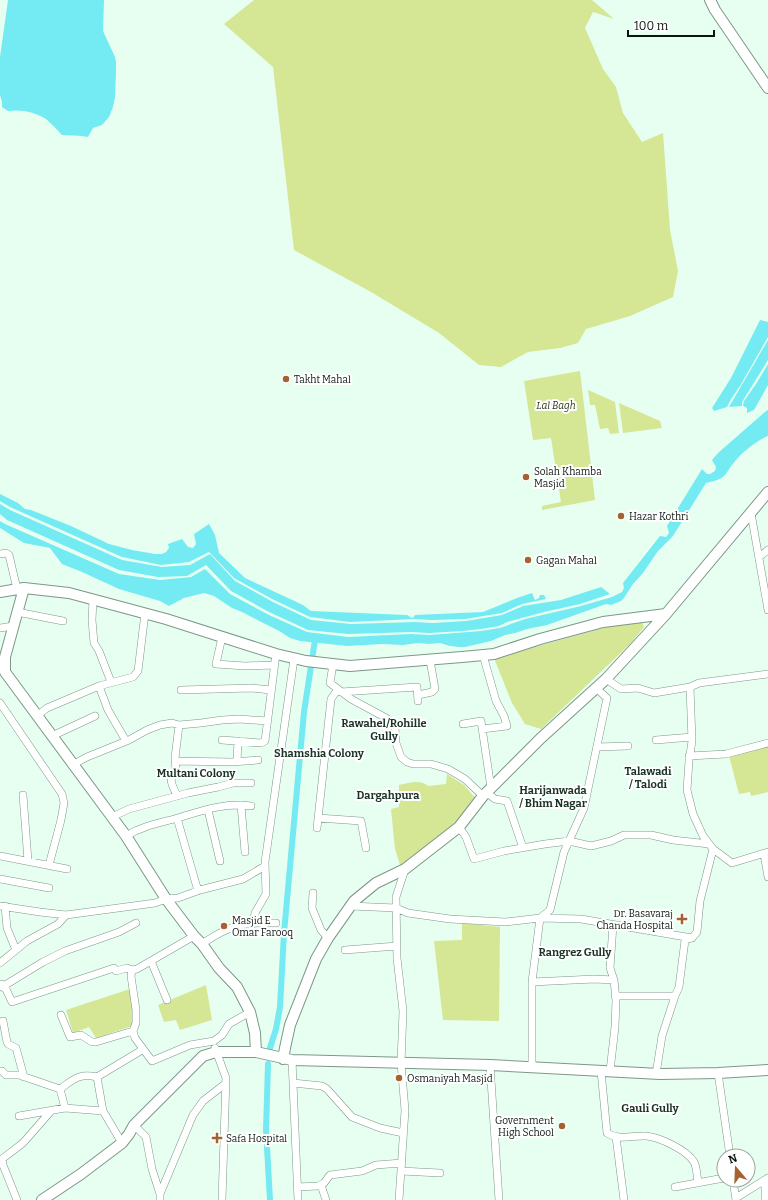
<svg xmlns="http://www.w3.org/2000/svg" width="768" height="1200" viewBox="0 0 768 1200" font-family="Bitter,serif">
<rect width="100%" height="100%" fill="#e7fff1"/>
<path fill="#d5e694" d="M254,0h338l22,19 -21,-7 -8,16 18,41 13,18 7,26 19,29 21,-9 7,97 8,41 -5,26 -43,19 -44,13 -8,14 -18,5 -32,4 -27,15 -22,-2 -40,-32 -68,-41 -77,-42 -21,-183 -49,-43z
M580,371l15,129 -53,10v-4l19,-4 -10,-64 -18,2 -9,-59z
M588,390l27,12 4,31 -9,1 -2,-6 -8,1 -5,-24h-5z
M619,403l41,18 2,7 -39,5z
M642,621l2,6 -14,17 -89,85 -16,-5 -13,-21 -18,-45 132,-36z
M768,747v45l-17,4 -1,-4 -11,2 -10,-38z
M447,774l17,11 12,14 -15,19 -20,20 -40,30 -6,-19 -4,-40 8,-2v-22c11,-2 20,-6 29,1l18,-2z
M462,923l38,4 -1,94 -56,-1 -9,-79 28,-1z
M206,985l6,35 -32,10 -4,-10 -12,2 -6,-17z
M130,989l4,21 -2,16 -36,12 -7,-11 -16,6 -7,-23z"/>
<path fill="#74eaf3" d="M8,0h96l-1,31 12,26 1,5v10l-1,25 -2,10 -4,10 -7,8 -9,3 -5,9c-9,-2 -17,-1 -26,-2 -5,-5 -10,-11 -16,-16 -10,-7 -26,-10 -38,-8l-6,-4v-5l-2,-7v-38z
M760,320l8,2v15l-28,49 -9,13 -4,8 -13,4 -2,-3 19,-30z
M768,340v20l-26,42v4l-13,1z
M768,364v21l-14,25 -7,3v-5l-4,-2 1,-5 12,-17z
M768,410v26c-10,4 -24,15 -31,23 -14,15 -7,19 -31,24l-33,53 -15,15 -15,22 -10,11 -9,14 -3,3 -10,4 -5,-1 -59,21 -20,4 -12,4 -10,2 -14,6 -26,6h-5l-10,-1 -10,-3 -11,1 -11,-1 -15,2 -21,-1 -35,2 -47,-5 -10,-3 -9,-6 -39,-20 -10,-4 -18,-12 -10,-3 -20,5 -15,8 -9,-5 -41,-12 -37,-17 -20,-8 -12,-16 -26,-5 -24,-15v-7l5,3 114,50 41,6 31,-3 14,-8 25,25 39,21 38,17 41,5 63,-3 19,1 51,-4 19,-3 25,-9 56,-13 31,-9 10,-5 2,-4 -1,-5 37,-47 6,1 3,-4 -2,-7 35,-57 5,5h3l5,-3 1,-4 -4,-7 6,-7 48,-42z
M0,494l18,9 7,6 6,1 40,16 38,18 23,6 23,4h7l4,-2 3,-4 -1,-4 14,-5 6,8 5,1 3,-4 -2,-10 15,-10 6,11 4,18 26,25 58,27 8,6 96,4 3,2 3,1 2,-3 68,-3 34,-14 15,-5 3,7 4,-2 1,-3h4l2,4 -24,5 -20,9 -37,6 -33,1 -18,-1 -64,3 -40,-5 -38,-18 -38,-21 -25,-26 -20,10 -28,3 -39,-8 -112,-50 -10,-6z
M0,504l10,6 112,50 40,7 28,-2 20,-11 25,27 38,21 38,18 40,4 64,-2 18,1 33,-2 36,-6 21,-9 38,-6 40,-13 9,7 -30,10 -36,8 -37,10 -8,4 -18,3 -18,2 -34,2 -17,-1 -64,2 -40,-4 -39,-18 -38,-21 -25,-26 -19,11 -29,1 -39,-7 -112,-50 -7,-6z"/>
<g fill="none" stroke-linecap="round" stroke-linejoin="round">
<path stroke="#74eaf3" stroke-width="6" d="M269,1051l7,-22 4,-22 4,-74 20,-221 11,-72
M268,1064l-2,66 4,70"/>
<defs>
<path id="street" d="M751,513l17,97
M0,554l6,-1 3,2 8,34
M759,557l9,-7
M93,600l-1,20 2,23 5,8 12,31
M17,612l46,9
M0,628l13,-2
M222,637l-6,27 29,2 29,-1
M333,664l-3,19 21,16 37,20 7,8 1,16 5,14 6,5 6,2h18l17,5 17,10 18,17
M606,679l15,10 17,-1 16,5 36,-6 9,-4 69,-9
M99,686l9,24 18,31
M690,687l2,54 -3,20 -2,29 6,24 10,22 10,13 19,14 36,-11
M181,690l70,-2 20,2
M341,692l76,-5 1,14
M418,695l14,-3 3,-3 -5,-29
M0,703l62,91 2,9 -3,17 -12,45
M37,716l10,-8 52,-22 34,-9 5,-6 7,-58
M463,724l18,-3 10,67
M482,729l25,-3 -3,-10 -8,-15 -13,-46
M52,736l43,-20
M222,740l39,3 4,-2 11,-87
M656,740l36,-3
M597,747l31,-1
M689,756l37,-2 42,-11
M175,761l57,1 26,-2
M237,761l1,-20
M72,765l15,-8 42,-17 18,-10 13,-5 12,-2 7,2 22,-2 21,-3 17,-1 28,2
M487,793l8,6 12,2 16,47
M23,795l5,66
M177,796c-4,-11 -10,-15 -1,-25l-1,-13 4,-33
M241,805l4,47
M208,810l12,51
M112,817l17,-8 59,-16 30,-6 15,-4h18
M177,818l21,73
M318,818l43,3 5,27
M459,827l7,10 8,22 30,-8 41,-7 24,-3 22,5 20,-5 13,-6h27l22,5 36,4
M317,828l14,-129 7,-10
M126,836c16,-10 34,-13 52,-18 23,-7 48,-16 73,-12
M764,854l4,23
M0,856l67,13
M0,879l49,9
M313,893l-1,15 9,22 7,8
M0,906l40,6 26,3 89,-12 11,-4 12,-1 22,-8 43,-11 22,-13
M5,906l2,22 9,22
M350,906l46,2 12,5 42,6 55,3 35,-4 41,1 111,19
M253,924l2,-11 11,-19 -1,-32 29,-203
M202,944c13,-9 29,-19 46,-20 9,-2 19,-1 28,-1
M345,950l52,-4
M151,961l16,39
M0,963l27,-22 31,-17 8,-9
M132,970l-1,6 5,34v13l-3,8 2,7 17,23 38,-16 24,-4 8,-6 7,-11 21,-12
M532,982l62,-3 20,1
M0,984l4,1 8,17 102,-34 2,3 11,-3 5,2 5,-1 57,-33
M2,987l41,-25 22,-11 54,-19 17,-9
M615,996h60
M61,1015l9,22 11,-2 11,7h4l37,-11
M3,1021l4,21 1,2 8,4 8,29
M215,1048l11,30 -4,122
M292,1060l6,140
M490,1065l9,135
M532,1068v-86l8,-64 10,-8 14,-58 20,-44 23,-110 -11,-10
M0,1071h2l4,4h13l41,14 5,19
M601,1071l6,62c12,8 26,2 39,3 13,1 41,14 48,26 3,5 3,15 4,21
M610,1071l5,-44 1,-27 -2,-20 -4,-12 3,-43
M718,1073l12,83
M656,1074l6,-38 13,-40 4,-9 6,-47 7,-2 5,-6 3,-31 13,-52
M97,1077l6,34
M293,1083l29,3 5,3 25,28 28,11 23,5
M60,1089c14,-10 19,-16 37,-12l45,-27
M19,1116l46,-8 38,3 19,32
M134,1125l12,12 6,32 8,25v6
M616,1137l8,63
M2,1159l21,-16 28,-32
M2,1159l1,6 14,35
M401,1171l39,2
M733,1180l3,20
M321,1185l5,15
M297,1187l21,-1 6,-3 6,-8 32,-4 14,-6 26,-2
M675,1187l49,-9
M160,1194l33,-79 10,-14 22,-17
M736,1198l32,-20
M399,1200l6,-90 -4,-47 2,-52 -6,-53 -1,-61 9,-28
M765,1200v-20"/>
<path id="secondary" d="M710,0l5,10 53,78
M24,588l-19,69v15l121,164 40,63 28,37 8,8 17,24 18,19 13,25 5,21 1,19
M0,592l24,-4 45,5 97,26 110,35 30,7 44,5 112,-9 32,-3 46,-15 63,-17 63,-8
M283,1059l2,-11 5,-23 26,-66 12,-21 26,-37 22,-18 29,-14 54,-42 24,-31 58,-58 65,-59 60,-65 102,-122
M42,1200l39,-26 41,-31 7,-9 5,-9 69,-69 13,-4h40l36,8 198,5 170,9 58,-1 50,-3"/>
</defs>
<use href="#street" stroke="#7d9788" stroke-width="8"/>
<use href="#secondary" stroke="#7d9788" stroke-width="12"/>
<use href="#street" stroke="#fff" stroke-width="7"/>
<use href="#secondary" stroke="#fff" stroke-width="10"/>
</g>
<g fill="#a56231" stroke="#fff" stroke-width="1.5">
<circle cx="286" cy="379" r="4"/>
<circle cx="526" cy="477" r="4"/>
<circle cx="621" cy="516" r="4"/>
<circle cx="528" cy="560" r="4"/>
<path d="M680 913h4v4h4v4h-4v4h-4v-4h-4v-4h4z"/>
<circle cx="224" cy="926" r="4"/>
<circle cx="399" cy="1078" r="4"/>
<circle cx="562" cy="1126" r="4"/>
<path d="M215 1132h4v4h4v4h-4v4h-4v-4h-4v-4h4z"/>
</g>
<g text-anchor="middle" stroke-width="4" stroke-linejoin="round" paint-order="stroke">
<g font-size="10" fill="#0c1610" stroke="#fff" text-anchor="start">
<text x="294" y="383">Takht Mahal</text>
<text x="534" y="475">Solah Khamba<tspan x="534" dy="12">Masjid</tspan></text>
<text x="629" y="520">Hazar Kothri</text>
<text x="536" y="564">Gagan Mahal</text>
<text x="673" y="917" text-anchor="end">Dr. Basavaraj<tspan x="673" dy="12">Chanda Hospital</tspan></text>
<text x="232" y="924">Masjid E<tspan x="232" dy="12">Omar Farooq</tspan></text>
<text x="407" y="1082">Osmaniyah Masjid</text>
<text x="554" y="1124" text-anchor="end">Government<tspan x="554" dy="12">High School</tspan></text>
<text x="226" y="1142">Safa Hospital</text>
</g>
<g font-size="10" font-style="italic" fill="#2d3411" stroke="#fff">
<text x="556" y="409">Lal Bagh</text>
</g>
<g font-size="11" font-weight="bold" fill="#1b3326" stroke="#fff">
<text x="384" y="727">Rawahel/Rohille<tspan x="384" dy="13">Gully</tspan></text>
<text x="319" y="757">Shamshia Colony</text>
<text x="648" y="775">Talawadi<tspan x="648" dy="13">/ Talodi</tspan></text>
<text x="196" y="777">Multani Colony</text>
<text x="553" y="794">Harijanwada<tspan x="553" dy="13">/ Bhim Nagar</tspan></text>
<text x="388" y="799">Dargahpura</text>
<text x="575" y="956">Rangrez Gully</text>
<text x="650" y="1112">Gauli Gully</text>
</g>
</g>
<g transform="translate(736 1168) rotate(341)"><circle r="19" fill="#ffffff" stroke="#9ea29f"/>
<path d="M0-3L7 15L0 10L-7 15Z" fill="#a56231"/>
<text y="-6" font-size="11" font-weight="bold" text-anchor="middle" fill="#0c1610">N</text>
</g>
<path d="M628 30v6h86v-6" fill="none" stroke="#0c1610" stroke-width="2"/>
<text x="634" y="30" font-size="12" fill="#0c1610" stroke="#ffffff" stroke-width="3" paint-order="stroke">100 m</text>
</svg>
